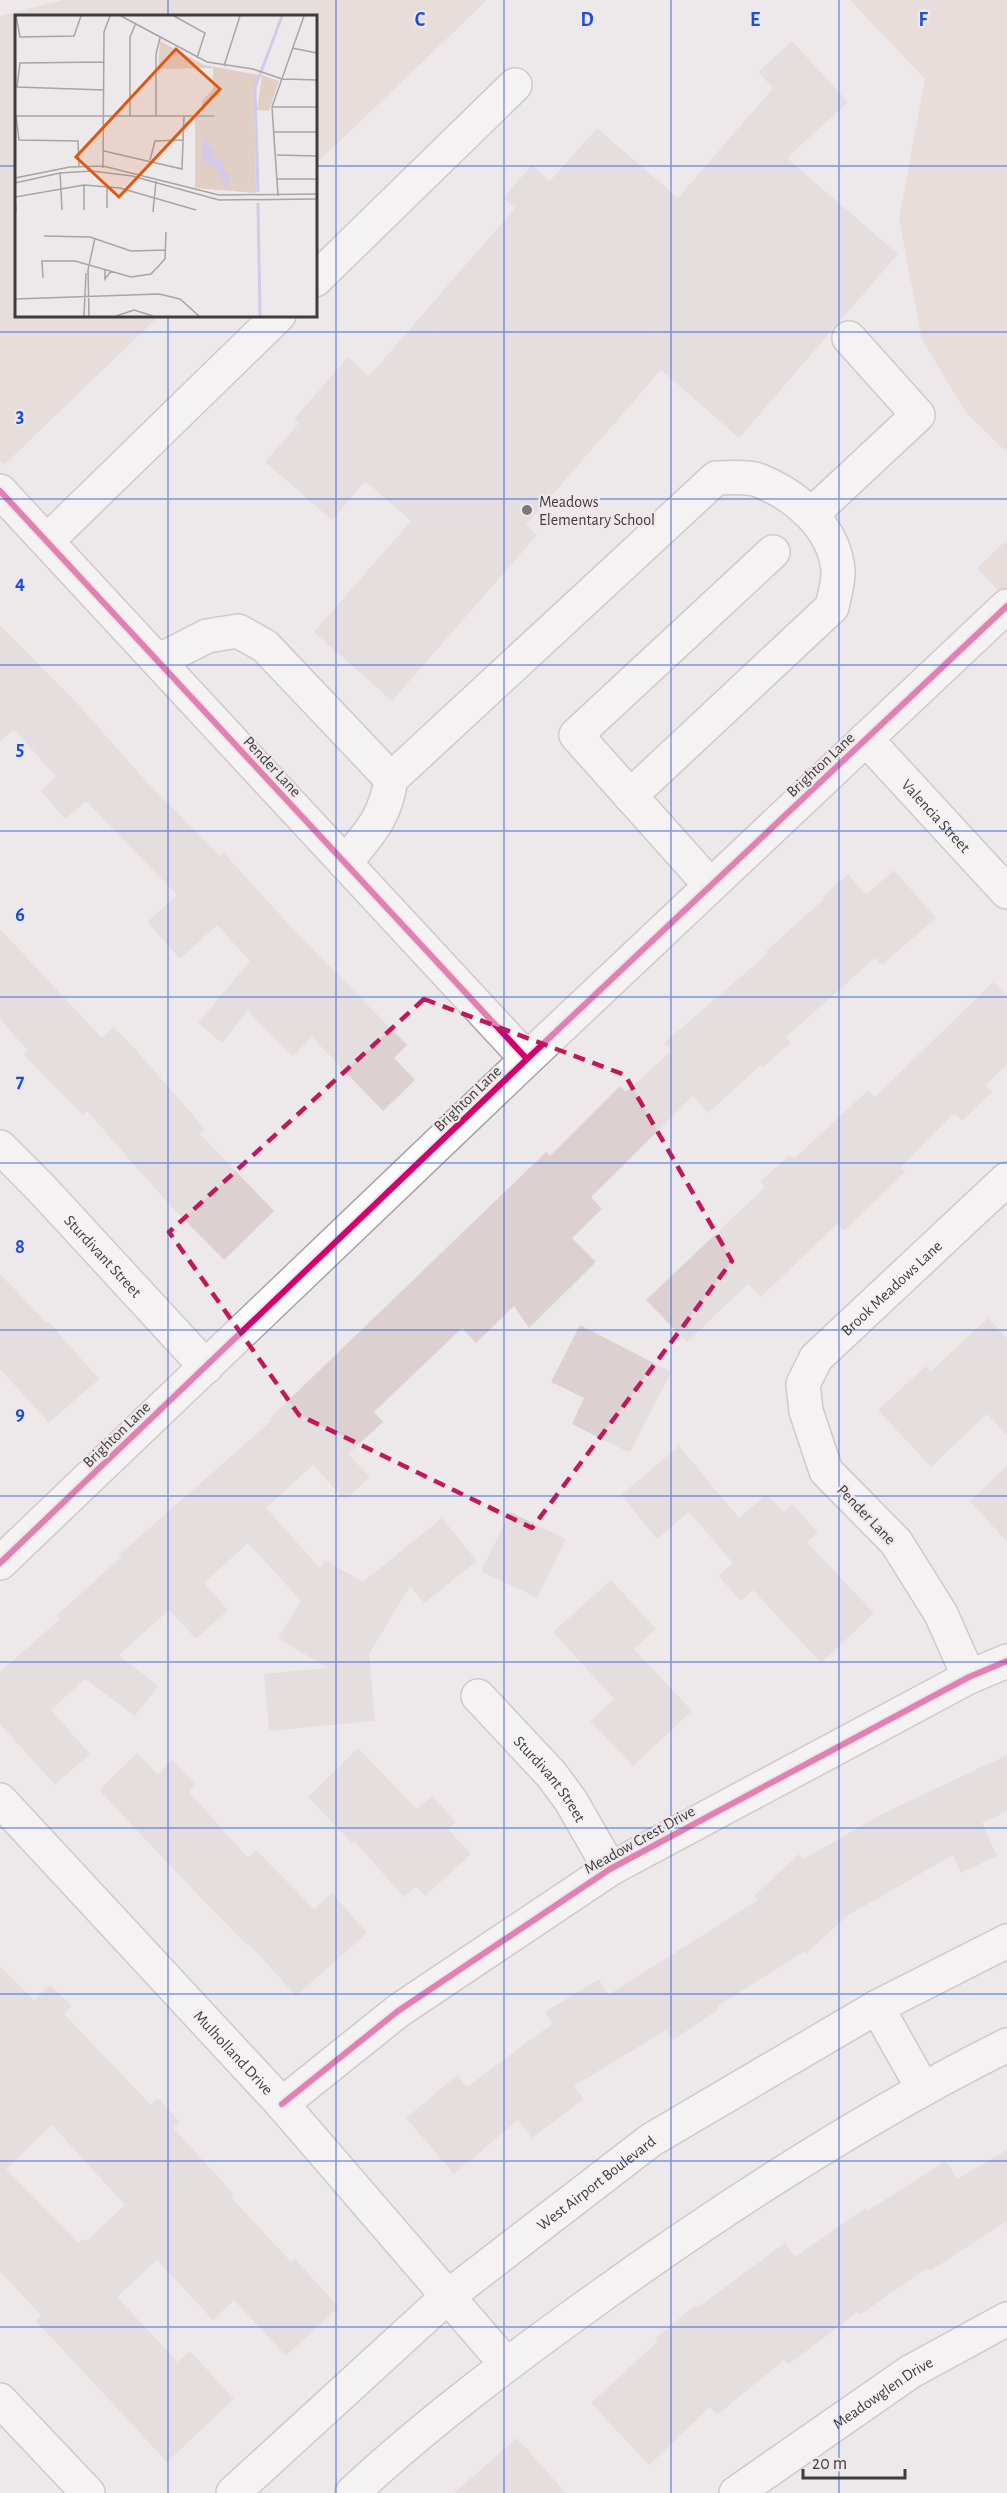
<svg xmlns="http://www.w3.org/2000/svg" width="1007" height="2493" viewBox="0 0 1007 2493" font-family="'Alegreya Sans',sans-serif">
<rect width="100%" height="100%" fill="#ede9eb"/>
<path fill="#e1cec5" d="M63,0h424l-172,165v-149h-299v299h144l-156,150 -4,-5v-444z
M850,0h157v452l-40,-38 -45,-74 -23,-121 26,-140z
M1007,540v60l-30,-32z"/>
<path fill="#dcd0d0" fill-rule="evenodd" d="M792,41l56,61 -61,56 111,96 -159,184 -78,-68 -135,155 11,10 -145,166 -78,-69 97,-111 -46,-40 -33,39 -67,-58 34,-39 -5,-4 54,-62 21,19 146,-168 -12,-10 29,-33 18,16 47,-53 81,70 95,-110 -15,-16z
M0,625l76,77 69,78 75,76 4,-3 67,74 116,118 -13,13 21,22 -32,31 -71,-74 -19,19 -45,-45 -26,32 -24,-20 52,-62 -33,-36 -37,34 -33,-37 30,-27 -91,-94 -21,18 -24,-28 15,-14 -42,-48 -14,13z
M894,870l42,48 -54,47 -7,-7 -89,79 5,6 -28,24 -2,-2 -53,48 -15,-17 -102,101 11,12 -30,29 24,24 -67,66 -15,-22 -38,37 -14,-15 -88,84 9,10 -35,32 22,23 -25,23 -32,-35 -47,43 54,60 5,-8 38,22 79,-64 35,43 -53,42 -14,-17 -41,68 6,67 -106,10 -5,-57 63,-6 -49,-30 23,-37 -53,-58 -44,40 24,27 -32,29 -27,-29 -50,45 39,31 -23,30 -50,-37 -34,31 39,44 -35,31 -55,-61v-52l60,-53 -4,-3 65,-59 -2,-2 152,-134 -2,-2 277,-267 4,4 70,-70 6,6 46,-42 -8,-7 104,-90 -2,-2 58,-52 -2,-2 26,-23 18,21z
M0,929l102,109 12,-11 22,23 69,79 -5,5 74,77 -50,49 -58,-59 -79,-90 -4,4 -60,-61 4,-4 -27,-31z
M993,982l14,14v68l-21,21 6,7 -30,29 -8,-8 -53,54 4,5 -61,59 -7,-7 -76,73 -13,-13 -61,58 -41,-42 119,-113 -5,-6 30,-26 4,4 74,-69 7,7z
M0,1274l46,48 2,-1 51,58 -50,44 -49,-54z
M988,1318l19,20v97l-20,-21 -56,53 -53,-57 48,-44 5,5z
M580,1325l91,47 -41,81 -58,-29 12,-26 -33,-16z
M679,1446l60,72 28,-24 17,18 9,-8 25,29 -11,9 67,71 -53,50 -68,-73 -12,11 -23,-25 15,-13 -44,-51 -32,27 -36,-44z
M1007,1466v76l-37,-41z
M510,1512l56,27 -29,59 -56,-27z
M611,1580l45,49 -22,20 58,62 -59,55 -43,-45 24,-22 -61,-67z
M358,1748l59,61 15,-13 24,26 -8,7 23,25 -46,42 -9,-10 -12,11 -50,-56 -2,2 -44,-46z
M137,1753l21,22 14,-15 24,24 -7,8 59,66 8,-8 58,59 18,-16 35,40 -71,63 -46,-51 -2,1 -52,-53 -97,-103z
M1007,1755v56l-25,12 15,33 -36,17 -8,-18 -106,61 -40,37 -2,-2 -87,55 1,3 -46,31 -7,-10 -92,56 10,13 -52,39 -14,-18 -64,54 -48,-56 51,-43 10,12 85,-63 -7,-12 54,-33 9,16 150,-95 -4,-4 45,-42 5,5 80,-46z
M0,1966l34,34 16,-15 22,21 -8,8 87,91 7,-7 22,24 -7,6 61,66 -3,3 60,65 3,-4 45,49 -53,49 -52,-56 -21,20 -56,-60 -40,37 61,65 12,-11 44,48 -67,63 -131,-141 5,-6 -41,-43zM52,2125l73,80 -39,36 -2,-3 -5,5 -73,-74z
M1007,2150v71l-77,50 -3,-3 -67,47 -2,-3 -70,53 -4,-5 -67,55 -7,-8 -61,58 -58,-62 66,-61 -2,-3 40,-34 2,3 88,-65 10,14 70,-49 2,3 79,-50 11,18z
M517,2438l49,55h-112z"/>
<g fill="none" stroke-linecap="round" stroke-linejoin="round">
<defs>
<g id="minor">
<path d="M315,280l200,-195"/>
<path d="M0,491l527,568"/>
<path d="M812,514l106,-99 -69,-77"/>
<path d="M47,541l232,-226"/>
<path d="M158,661l49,-25 31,-5 27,15 126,133"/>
<path id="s1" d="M866,739l141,153"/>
<path d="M345,863c24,-30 40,-44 46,-84l325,-301c12,0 30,-2 42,2 38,15 76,47 80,90 1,12 -4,26 -6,37l-202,189"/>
<path d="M710,885l-134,-150 197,-183"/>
<path id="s2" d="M0,1147l41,41 165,179"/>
<path d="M0,1563l527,-504 480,-453"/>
<path id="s3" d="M969,1677l-28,-63 -45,-72 -70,-71 -20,-60 -3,-27 13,-26 191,-179"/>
<path id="s4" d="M478,1696l73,78 20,27 39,68"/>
<path id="s5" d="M0,1800l282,304 224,260"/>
<path d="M282,2104l116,-93 212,-142 359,-192 38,-16"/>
<path d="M0,2400l88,93"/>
<path id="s6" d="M736,2493l174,-121 97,-53"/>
</g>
<g id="major">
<path d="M877,2007l45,80"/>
<path id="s7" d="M233,2493l214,-196 204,-157 226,-133 130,-66"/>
<path d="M352,2493c74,-69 157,-131 239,-190 132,-95 270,-185 416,-258"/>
</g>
</defs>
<use href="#minor" stroke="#a7a4a5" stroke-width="36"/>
<use href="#major" stroke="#a7a4a5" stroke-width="36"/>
<use href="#minor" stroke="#fcfcfc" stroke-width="33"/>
<use href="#major" stroke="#fcfcfc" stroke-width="33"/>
<defs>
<path id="cycleway" d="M0,491l527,568
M0,1563l527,-504 480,-453
M282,2104l116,-93 212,-142 359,-192 38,-16"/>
</defs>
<use href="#cycleway" stroke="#eee8ea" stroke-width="10"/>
<use href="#cycleway" stroke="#d6006c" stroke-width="6"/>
</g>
<path d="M0 0H1007V2493H0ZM424,999l201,76 107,186 -200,267 -233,-113 -130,-183z" fill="#ede9eb" fill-opacity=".55" fill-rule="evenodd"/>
<path fill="none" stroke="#c2185b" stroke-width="4.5" stroke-dasharray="12 8" stroke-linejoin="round" d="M424,999l201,76 107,186 -200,267 -233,-113 -130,-183z"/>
<path fill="none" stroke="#1d4ed8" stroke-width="1.5" stroke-opacity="0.55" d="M168,0v16M336,0v2493M504,0v2493M671,0v2493M839,0v2493M0,166h16M315,166h692M168,315v2178M0,332h1007M0,499h1007M0,665h1007M0,831h1007M0,997h1007M0,1163h1007M0,1330h1007M0,1496h1007M0,1662h1007M0,1828h1007M0,1994h1007M0,2161h1007M0,2327h1007"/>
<circle fill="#7c797a" stroke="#eee8ea" stroke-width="2" cx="527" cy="510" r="6"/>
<g text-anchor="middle" stroke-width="4.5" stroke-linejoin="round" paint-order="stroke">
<g font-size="16" fill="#3f3c3d" stroke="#eee8ea" text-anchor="start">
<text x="539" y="507">Meadows<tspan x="539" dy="18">Elementary School</tspan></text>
</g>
<g font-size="16" fill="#3f3c3d" stroke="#eee8ea">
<text transform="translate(820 764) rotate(-43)" y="6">Brighton Lane</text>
<text transform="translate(273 766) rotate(47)" y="6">Pender Lane</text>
<text dy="6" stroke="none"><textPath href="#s1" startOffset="104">Valencia Street</textPath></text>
<text transform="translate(467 1098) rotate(-44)" y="6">Brighton Lane</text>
<text dy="6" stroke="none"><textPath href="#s2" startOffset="150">Sturdivant Street</textPath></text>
<text dy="6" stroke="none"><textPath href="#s3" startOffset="476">Brook Meadows Lane</textPath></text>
<text transform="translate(116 1434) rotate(-44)" y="6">Brighton Lane</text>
<text transform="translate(867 1514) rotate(46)" y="6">Pender Lane</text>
<text dy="6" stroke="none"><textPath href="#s4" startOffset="110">Sturdivant Street</textPath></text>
<text transform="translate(639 1839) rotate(-29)" y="6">Meadow Crest Drive</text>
<text dy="6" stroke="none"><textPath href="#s5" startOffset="344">Mulholland Drive</textPath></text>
<text dy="6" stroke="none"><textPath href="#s7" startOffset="478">West Airport Boulevard</textPath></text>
<text dy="6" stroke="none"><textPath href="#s6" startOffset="178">Meadowglen Drive</textPath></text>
</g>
</g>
<g transform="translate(15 15)">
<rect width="302" height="302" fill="#ede9eb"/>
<path d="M145,26l44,24 55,10 -5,14 2,104 -61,-5v-75h7v-12l11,-12v-21l-55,1zM247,60l17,6 -10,30 -12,-1z" fill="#e1cec5"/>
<path d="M193,122l1,8 7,5 -5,7 11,3 2,10 6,6 -2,13 -12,-20 -14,-10 1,-19z" fill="#d3c9eb"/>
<path fill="none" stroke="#d3c9eb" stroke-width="3" d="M243,177l-3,-104 27,-72M243,188l2,113"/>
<path fill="none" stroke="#a7a4a5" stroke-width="1.5" d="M1,1l4,21 54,-1 7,-20M106,1l86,46 46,7 29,10 35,1M159,1l31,17 -8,25M277,33l25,5M209,51l16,-50M89,75l-87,-3 3,-24 84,-1M257,92h45M0,101h199M1,101l3,24 59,1 1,26M115,101v-79l6,-14M141,101v-62l4,-16M259,117h43M89,136l78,18 2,-53M262,140l40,1M135,145l5,-19 29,-1M88,153l1,-136 6,-16M45,157l2,38M0,163l55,-11 33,-1 116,29 98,-1M262,164h40M0,168l45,-10 32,-2 40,5 87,24 98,-1M69,170v25M263,181l-6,-89 32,-91M92,193v-22M1,196l-1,-14 69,-12 36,3 76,22M138,197l3,-31M29,221l46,1 41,14 35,-1M90,254v10l6,-8M28,263l-1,-17h33l56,16 20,-3 14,-15 1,-27M0,284l144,-5 21,5 19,17M69,301l2,-43M74,301l-1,-46 7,-32M101,301l18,-6 19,6"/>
<path fill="#e0580e" fill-opacity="0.15" stroke="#e0580e" stroke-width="3" d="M161,34l44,40 -101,108 -43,-40z"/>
<rect width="302" height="302" fill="none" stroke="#3f3c3d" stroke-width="3"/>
</g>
<g font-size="20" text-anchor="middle" font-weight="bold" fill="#1d4ed8" stroke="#eee8ea" stroke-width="4.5" stroke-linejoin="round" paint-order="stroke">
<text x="420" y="26">C</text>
<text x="587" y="26">D</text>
<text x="755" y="26">E</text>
<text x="923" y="26">F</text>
<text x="20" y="422">3</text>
<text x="20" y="589">4</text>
<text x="20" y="755">5</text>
<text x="20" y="921">6</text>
<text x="20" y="1087">7</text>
<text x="20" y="1253">8</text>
<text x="20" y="1420">9</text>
</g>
<path d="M803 2469v9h102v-9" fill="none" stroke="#3f3c3d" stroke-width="3"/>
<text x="812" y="2469" font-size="18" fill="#3f3c3d" stroke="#eee8ea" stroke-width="4.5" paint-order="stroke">20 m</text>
</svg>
